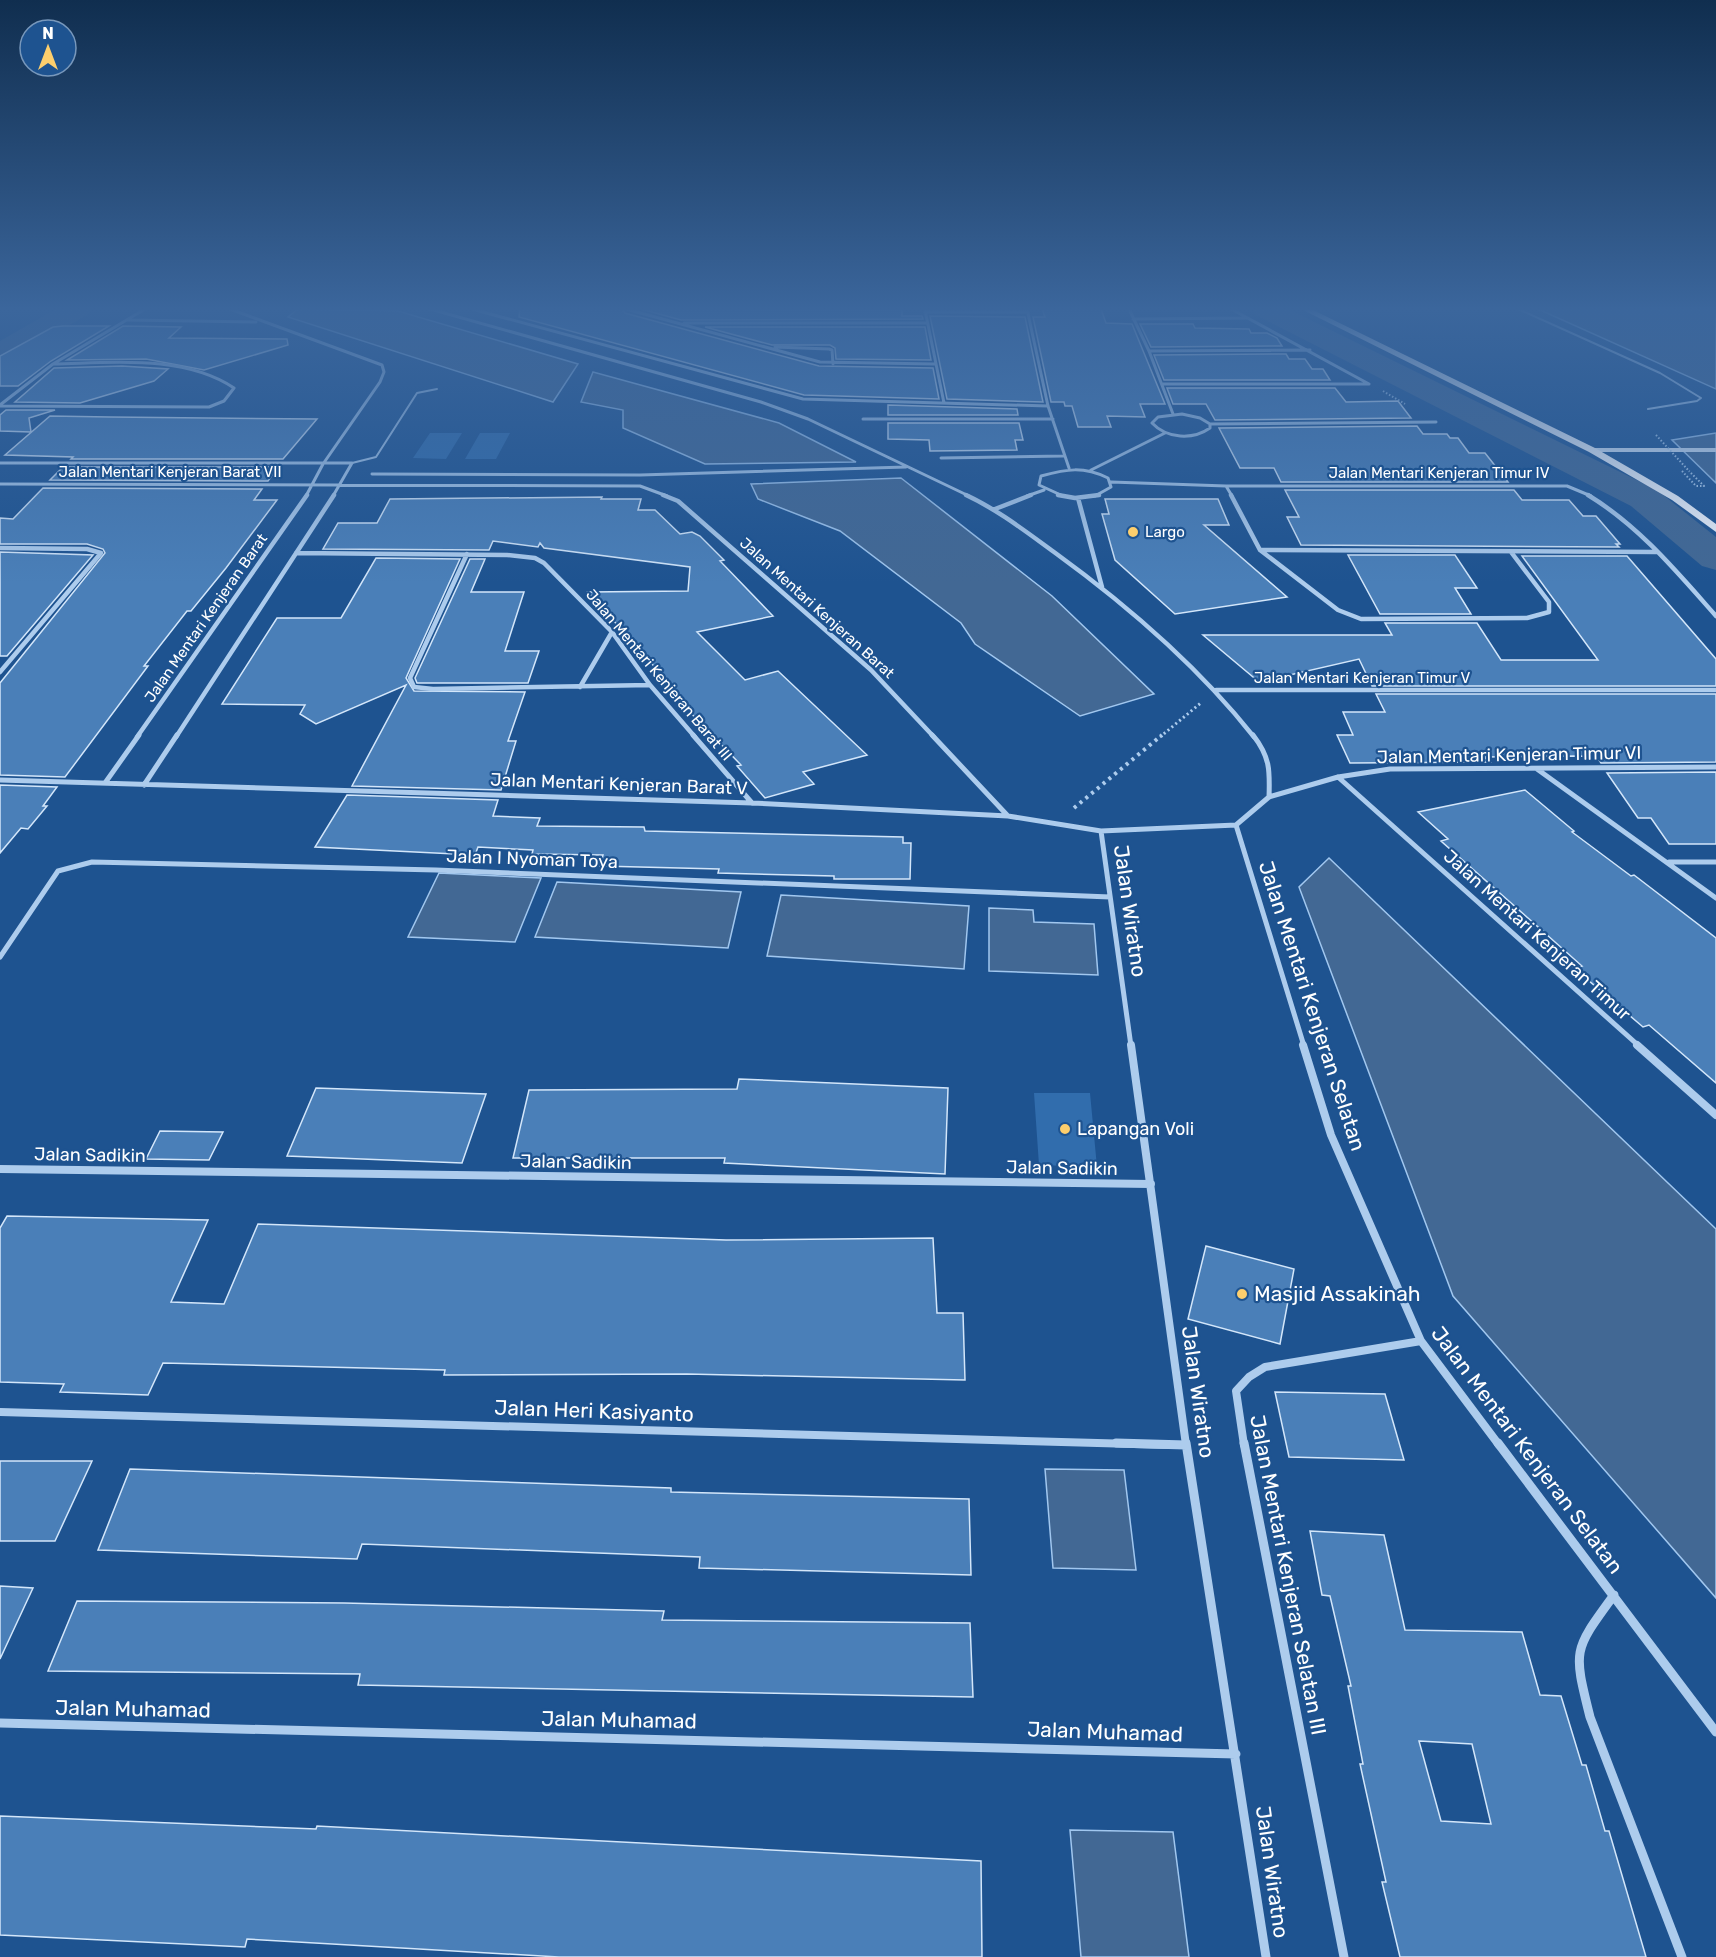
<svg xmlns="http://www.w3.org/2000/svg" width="1716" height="1957" viewBox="0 0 1716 1957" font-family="Rubik,sans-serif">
<rect width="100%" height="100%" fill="#1e5390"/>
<path fill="#316dad" d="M430,433h32l-16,26 -33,-1z
M480,433h30l-14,26h-31z
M1034,1093h56l7,74 -58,-2z"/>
<path fill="#426894" stroke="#a1c7ef" stroke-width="1.5" d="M298,309l100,2 180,53 -25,38 -265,-85z
M1538,309h178v80z
M593,372l186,51 77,39 -151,2 -82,-36v-18l-42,-8z
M1716,433v50l-44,-43z
M901,478l151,118 102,98 -74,22 -105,-72 -14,-21 -121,-92 -82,-32 -7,-15z
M1329,858l387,371v369l-263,-302 -154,-409z
M439,873l102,5 -26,64 -107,-5z
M557,882l184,10 -13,56 -193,-11z
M781,895l188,11 -5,63 -197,-13z
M989,908l44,2 1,12 60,2 4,51 -109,-4z
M1045,1469l79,1 12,100 -83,-2z
M1070,1830l103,2 16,125h-108z"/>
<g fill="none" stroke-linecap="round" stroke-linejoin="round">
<path fill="#426894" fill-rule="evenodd" d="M56,309h35l-4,6 -76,44 -11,3v-21z
M1252,309h36l369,181 59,47v33l-14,-4 -71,-60 -375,-191z"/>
</g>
<path fill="#4a7fb8" stroke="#d3e6fa" stroke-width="1.5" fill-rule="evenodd" d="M520,309h102l3,4 194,53 114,2 6,31 -135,-4 -285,-78z
M641,309l261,1v6h20l1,3 -242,1z
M1042,309h59l5,14 26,1 33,80h-25l5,13 -38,-1 4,11h-33l-6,-21h-7l-1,-4h-13l-18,-85h12z
M930,316l95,1 18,85 -96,-3z
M1140,324h53l2,4 54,1 2,4h16l10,5 5,8 -131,1z
M63,326h46l-58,35 -33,25h-18v-30l53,-29z
M123,326l58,1 -12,11 118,1 1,6 -84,25 -58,-11 -79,1z
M705,327h220l6,33 -95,-1 -1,-11 -5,-3h-58z
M1286,354l3,5h16l7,10h11l7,11h-166l-10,-25z
M122,366l46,3 -14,12 -74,22 -65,-1 39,-34z
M1167,388h168l11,14 52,-1 13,17 -196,2 -9,-16h-33z
M888,405l129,4 1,6h-130z
M6,410h49l-26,8 2,14 -31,-1v-16z
M50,416l60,1 207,2 -34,40h-212l2,-2 -68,-2z
M888,423h131l4,17h-8l2,10 -87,1 -1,-11 -41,-1z
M1417,426l6,8h24l3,4h8l11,15h16l23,29h-227l-7,-14h-34l-21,-40z
M63,467h215l-10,14 -218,-1z
M43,488l219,1 -8,11h23l-51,68 -35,43h-4l-43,55h4l-83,111 -65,-2v-92l105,-130 -2,-4 -16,-5h-87v-26l13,1z
M1285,490h229l8,10h47l14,16h13l24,28h-4l3,3 -318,-2 -14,-28h12z
M602,497l-1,2h40l-3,11h17l25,24 12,-2 8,4 24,24 -4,1 53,55 -76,16 48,48 33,-9 89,84 -64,17 11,12 -49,14 -28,-32 4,-1 -61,-63 4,-2 -96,-108 100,-1 2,-24 -146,-19 -4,-5 -2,4 -45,-6 -4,9 -166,-1 15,-26h39l13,-24z
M1105,499h113l11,26h-25l83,72 -112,17 -60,-54 -13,-46h7z
M0,552l93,3 -86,101h-7z
M1348,555h107l22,33h-22l16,26h-91z
M1522,556h105l89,103v27h-344l-13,-27 -100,23 -56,-47h189l-7,-12h92l24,37h97z
M376,558l84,1 -54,119 8,13 111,1 -17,49h8l-15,49 -149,-4 54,-101 -90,39 -16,-10 5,-9 -83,-1 55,-86h64z
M470,559h15l-14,33h53l-19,59h34l-11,32h-111l-2,-5z
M1376,694h340v68l-115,1 -4,-6 -19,-1 -94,1 6,5 -140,1 -13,-28h16l-10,-23h42z
M1716,772v72h-47l-18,-26h-13l-31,-45z
M0,785l57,2 -14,19h4l-19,23 -7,-1 -21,25z
M1525,790l49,41 -2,1 59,44 3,-1 82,63v145l-67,-58 -6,2 -69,-59 8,-2 -141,-125 7,-2 -30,-27z
M347,795l151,5 -5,16 47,2 -3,8 107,1 1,4 258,6v6h8l-1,36h-76v-3l-116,-3 1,-4 -119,-3 3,-11 -71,-1 1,-4 -55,-3 -3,8 -160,-8z
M739,1079l209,9 -3,86 -221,-11 1,-5h-212l16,-68 208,-1z
M316,1088l170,6 -24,69 -175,-7z
M160,1131l63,1 -14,28 -63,-1z
M7,1216l201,4 -37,82 53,2 34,-80 468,16 207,-2 4,75h26l2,67 -278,-6 -243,1 1,-5 -282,-7 -15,32 -88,-3 4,-8 -64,-2v-154z
M1206,1246l88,23 -14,75 -92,-25z
M1275,1392l110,2 19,66 -115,-3z
M0,1461h92l-37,80h-55z
M130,1469l541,19v4l298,7 2,76 -272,-7 1,-11 -338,-13 -5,15 -259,-9z
M1310,1531l74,4 21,95 117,2 18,63 21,1 21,69h4l19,66h4l37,126h-246l-18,-75h4l-26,-118h3l-15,-78h3l-21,-90 -8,-1zM1419,1741l53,3 19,80 -50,-3z
M0,1586l33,2 -33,71z
M77,1601l267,2 320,8 -2,9 308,3 3,74 -615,-12 2,-11 -312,-3z
M0,1816l316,13 1,-3 664,35 1,96h-423l-312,-18 -2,8 -245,-12z"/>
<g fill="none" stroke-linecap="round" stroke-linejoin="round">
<path stroke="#adcced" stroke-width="2" stroke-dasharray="1.5 2" stroke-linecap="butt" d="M1383,391l22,13
M1682,471l14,15h8l-15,-15"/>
<path stroke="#adcced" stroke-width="3" stroke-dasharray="2 3" stroke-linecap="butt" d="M1160,737l42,-35"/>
<path stroke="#adcced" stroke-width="4" stroke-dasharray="3 4.5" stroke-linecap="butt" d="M1074,808l88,-73"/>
<path stroke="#adcced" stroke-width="2" d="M1518,309l142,64 41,25 -4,3 -49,8
M352,463l24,-6 41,-64 20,-4"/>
<path stroke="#adcced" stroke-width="3" d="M230,309l152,56 2,7 -4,10 -57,82 -17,32
M430,309l331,93 47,17 161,77
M472,309l331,90 245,7
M626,309l194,53 114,2
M1027,309l21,97 21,62
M1129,309l20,42 24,63
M1231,309l138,75
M925,310l19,93
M925,312h102
M1133,319l114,-1
M128,320l128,2
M684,323h243
M775,347l54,2 3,1 1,14
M1149,351l161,-1
M1163,384h206
M0,405l53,-41 92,-55
M0,406l209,1 15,-6 10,-13c-51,-34 -123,-25 -181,-24
M1182,414l18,4 10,6v4c-17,12 -43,11 -58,-5l6,-6z
M863,419h190
M1210,424l226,-2
M941,458l122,-2
M0,463h352l-19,33
M1091,470l74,-37
M372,474l268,1 266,-8
M1111,482l115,4h341l24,10
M0,484l640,2 27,10
M1226,486l6,10
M1027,496l17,-6
M1063,496l-24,-11 2,-9c26,-7 42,-10 67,2l3,9 -16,9"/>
<path stroke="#adcced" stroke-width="4.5" d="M663,495l15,6 193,169 63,67
M966,495c32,15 59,36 88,57 73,53 144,114 200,185
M1058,495l17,3 24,-3
M1231,495l29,55 78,60 23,9 166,-1 22,-6v-10l-38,-50
M1588,495c51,31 89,77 128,121
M1078,498l24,89
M995,509l36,-14
M0,548l87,1 14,4 -101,119
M1260,550l397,2
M296,553l211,2 28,3 9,5 68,69 38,53 45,52
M467,554l-57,124 4,9 19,2 217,-4
M580,687l32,-55
M1216,690h500
M137,737l170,-242
M176,737l158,-242"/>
<path stroke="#adcced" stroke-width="5" d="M693,735l59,68
M932,735l75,80
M1537,769l179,129
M1338,777l301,269
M0,780l752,23 256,13 93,15 135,-6
M105,783l34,-48
M144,785l33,-50
M1269,797l69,-20 52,-8 326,-2
M1236,825l33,-28c1,-27 1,-40 -16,-62
M1236,825l68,221
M1101,831l30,215
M1669,862h47
M0,957l58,-86 34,-9 344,8 674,27"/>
<path stroke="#adcced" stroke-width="8" d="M1131,1045l55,400
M1303,1045l28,90 90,206 78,104
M1637,1045l79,70
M0,1169l1151,15
M0,1412l1170,33
M1244,1445l-8,-54 13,-14 16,-10 156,-26"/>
<path stroke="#adcced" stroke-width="9" d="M1116,1443l70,2
M1186,1443l80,514
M1244,1443l100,514
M1498,1443l218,289
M1614,1595c-41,56 -41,54 -24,122l92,240
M0,1723l1236,31"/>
<path fill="#dae9fa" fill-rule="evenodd" d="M1589,448h127v4h-124l-4,-2z"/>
<path fill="#f4f8ff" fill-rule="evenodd" d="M1301,309h10l284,139 83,48 38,28v8l-44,-32 -83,-48z"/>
<path stroke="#adcced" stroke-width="2" stroke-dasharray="1.5 2" stroke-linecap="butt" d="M1656,435l33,36"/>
</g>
<linearGradient id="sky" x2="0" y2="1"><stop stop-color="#102e4f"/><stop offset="0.53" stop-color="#3b669c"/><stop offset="1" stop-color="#3b669c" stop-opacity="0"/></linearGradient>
<rect width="1716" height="583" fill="url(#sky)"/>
<g fill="#fcce6d" stroke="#1e5390" stroke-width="2">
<circle cx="1133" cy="532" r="6"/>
<circle cx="1065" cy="1129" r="6"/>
<circle cx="1242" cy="1294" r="6"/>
</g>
<g text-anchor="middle" stroke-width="4.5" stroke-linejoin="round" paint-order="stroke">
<g font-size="15" fill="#fff" stroke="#1e5390">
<text x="170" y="477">Jalan Mentari Kenjeran Barat VII</text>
<text x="1439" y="478">Jalan Mentari Kenjeran Timur IV</text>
<text transform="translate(817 608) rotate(42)" y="5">Jalan Mentari Kenjeran Barat</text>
<text transform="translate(206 618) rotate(-55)" y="5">Jalan Mentari Kenjeran Barat</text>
<text transform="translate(659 675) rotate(50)" y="5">Jalan Mentari Kenjeran Barat III</text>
<text x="1362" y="683">Jalan Mentari Kenjeran Timur V</text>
</g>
<g font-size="15" fill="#fff" stroke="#1e5390" text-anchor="start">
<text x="1145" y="537">Largo</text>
</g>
<g font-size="18" fill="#fff" stroke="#1e5390">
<text transform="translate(1509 755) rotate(-1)" y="6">Jalan Mentari Kenjeran Timur VI</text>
<text transform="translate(619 784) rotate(2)" y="6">Jalan Mentari Kenjeran Barat V</text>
<text transform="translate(532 859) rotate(2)" y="6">Jalan I Nyoman Toya</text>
<text transform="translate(1537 935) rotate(42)" y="6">Jalan Mentari Kenjeran Timur</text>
<text transform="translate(90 1155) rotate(1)" y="6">Jalan Sadikin</text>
<text transform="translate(576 1162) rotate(1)" y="6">Jalan Sadikin</text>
<text transform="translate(1062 1168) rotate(1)" y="6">Jalan Sadikin</text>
</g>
<g font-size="18" fill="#fff" stroke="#1e5390" text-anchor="start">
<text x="1077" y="1135">Lapangan Voli</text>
</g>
<g font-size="21" fill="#fff" stroke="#1e5390">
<text transform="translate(1130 911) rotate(82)" y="7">Jalan Wiratno</text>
<text transform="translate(1312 1006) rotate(72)" y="7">Jalan Mentari Kenjeran Selatan</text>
<text transform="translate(1198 1392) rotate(82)" y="7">Jalan Wiratno</text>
<text transform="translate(594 1411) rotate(2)" y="7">Jalan Heri Kasiyanto</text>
<text transform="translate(1527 1450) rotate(53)" y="7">Jalan Mentari Kenjeran Selatan</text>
<text transform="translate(1288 1575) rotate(79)" y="7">Jalan Mentari Kenjeran Selatan III</text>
<text transform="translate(133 1709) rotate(1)" y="7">Jalan Muhamad</text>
<text transform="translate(619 1720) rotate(1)" y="7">Jalan Muhamad</text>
<text transform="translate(1105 1732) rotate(2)" y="7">Jalan Muhamad</text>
<text transform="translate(1272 1872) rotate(82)" y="7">Jalan Wiratno</text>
</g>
<g font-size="21" fill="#fff" stroke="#1e5390" text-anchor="start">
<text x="1254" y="1301">Masjid Assakinah</text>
</g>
</g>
<g transform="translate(48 48)"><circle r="28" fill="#1e5390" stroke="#7898bc" stroke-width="1.5"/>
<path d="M0-4.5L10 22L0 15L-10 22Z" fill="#fcce6d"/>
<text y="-9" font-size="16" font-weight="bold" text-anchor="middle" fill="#ffffff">N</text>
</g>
</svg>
